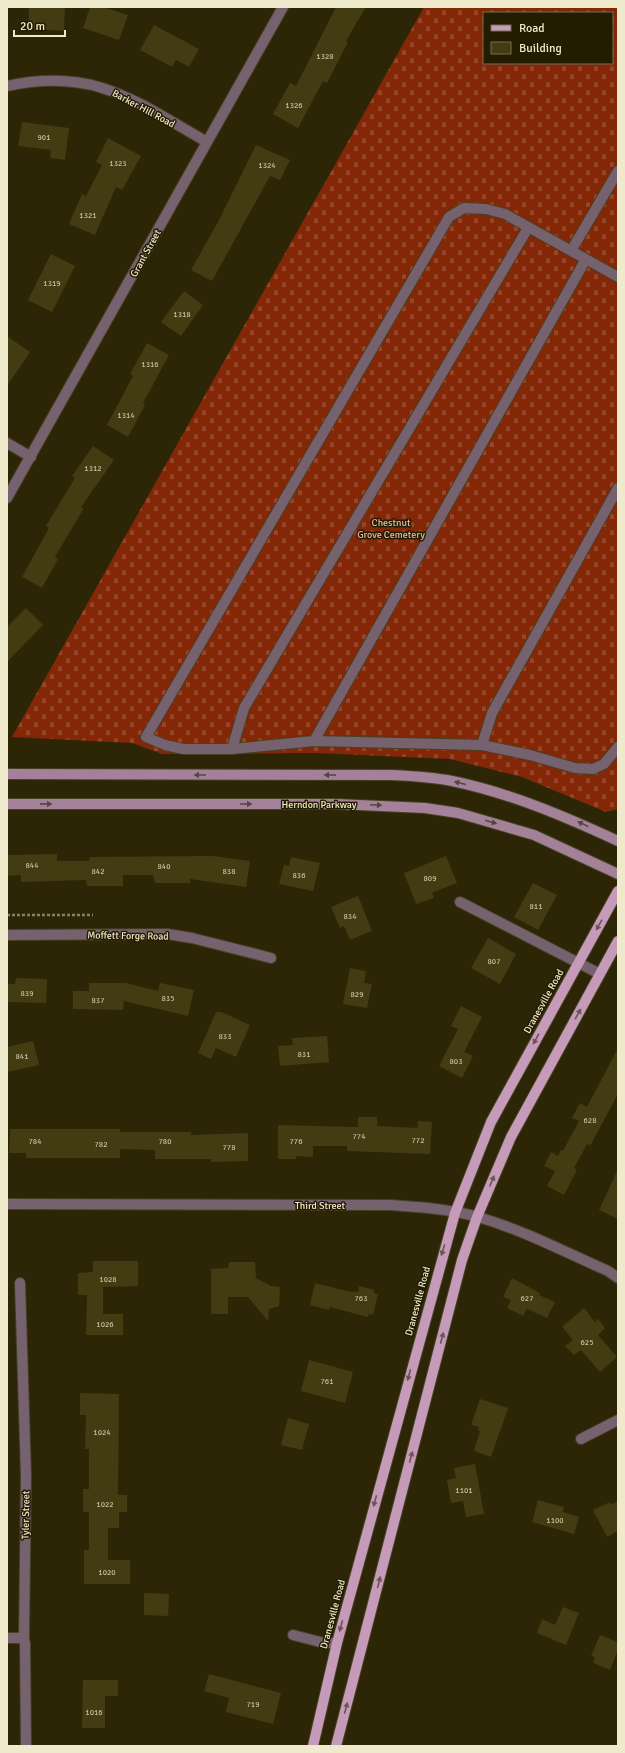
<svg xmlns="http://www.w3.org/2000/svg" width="625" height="1753" viewBox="0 0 625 1753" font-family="Signika,sans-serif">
<defs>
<pattern id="cemetery-stones" width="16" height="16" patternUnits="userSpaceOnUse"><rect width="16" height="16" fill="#832707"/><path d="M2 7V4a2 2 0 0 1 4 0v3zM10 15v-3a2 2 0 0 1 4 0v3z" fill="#95462a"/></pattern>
</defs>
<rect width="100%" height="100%" fill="#2c2607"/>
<path fill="url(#cemetery-stones)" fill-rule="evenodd" d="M424,7h194v802l-12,3 -84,-35 -72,-18 -134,-6 -154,1 -30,-11 -120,-6zM484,13h128v50h-128z"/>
<path fill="#433b12" d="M29,7h36l-1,24 -36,-2z
M90,7h13l25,8 -9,25 -36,-12z
M336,7h30l-20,34 2,1 -21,41 -4,-2 -25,47 -25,-14 17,-31 6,3z
M154,25l45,24 -10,18 -13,-7 -4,7 -32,-17z
M22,122l47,6 -4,32 -15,-2 1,-8 -33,-4z
M108,138l33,18 -19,34 -6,-3 -21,48 -26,-11 13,-30 4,2 16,-31 -6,-3z
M256,145l34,15 -10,20 -10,-4 -58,105 -21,-11 28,-50z
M51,254l24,12 -23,46 -24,-12z
M184,291l19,14 -22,31 -20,-14z
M7,336l23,16 -23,34z
M147,343l22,12 -26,48 2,2 -17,32 -21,-12 26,-49 -3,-2z
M93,446l21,14 -33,47 3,1 -29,49 3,2 -16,29 -20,-11 27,-49 -3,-2 29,-48 -3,-2z
M26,608l17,17 -36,37v-35z
M57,854v7h32l1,-4 122,-1 38,5 -4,26 -56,-8v4h-35l-2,-8h-30v11h-36l-1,-6 -65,2v-7l-14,1v-21z
M446,856l11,27 -25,10 2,5 -18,6 -12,-31z
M291,857l29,6 -7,28 -34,-7 5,-19 5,1z
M533,883l24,12 -19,35 -24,-13z
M358,896l14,35 -22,9 -6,-14 -4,2 -9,-21z
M488,938l28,16 -16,30 -29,-16z
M350,968l16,3 -2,12 8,1 -5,24 -24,-4z
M16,978l31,1 -1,24 -39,-1v-18h8z
M89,983h37l32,8 2,-8 34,7 -6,26 -64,-15 -1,9 -50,-1v-18h16z
M461,1006l21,11 -18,35 9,4 -11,22 -23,-12 19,-37 -7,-3z
M216,1012h5l29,13 -14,32 -20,-9 -5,11 -13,-6z
M327,1036l2,26 -49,4 -2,-20 15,-1 -1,-7z
M33,1041l6,24 -32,7v-25z
M618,1048v46l-28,52 -3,-2 -13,24 3,2 -13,25 -17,-9 8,-15 -11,-5 7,-14 7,4 3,-6 2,1 16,-30 -7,-3 8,-15 7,4z
M358,1117h19v9l40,2 1,-7 14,1 -2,32 -83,-3v-5h-34v11l-17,-1v3h-18v-34l80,2z
M10,1129h110v3h71v3l57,-2v28l-37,1v-3h-56v-9l-35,-1v9h-94v-5h-17z
M618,1169v50l-19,-9z
M93,1261h45v25l-35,1v27h20v21h-37l1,-40h-9v-22l15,-1z
M229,1262h26l1,16 15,8 9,1 -1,19 -10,3 -1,12 -20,-24h-20v17h-17v-45l17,-1z
M512,1278l28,15 -1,2 16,7 -8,16 -20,-9 -4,7 -16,-8 4,-8 -8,-3z
M315,1283l32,8 11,1 1,-6 15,4v3l4,1 -5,21 -4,-1 -1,3 -38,-10 -1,3 -19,-5z
M584,1308l11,14 3,-3 7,9 -7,7 19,22 -17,15 -19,-22 -7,5 -9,-9 8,-6 -11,-13z
M309,1360l44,12 -8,31 -44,-12z
M80,1393l39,1 -1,101h9v17h-8v16h-11v32h22v24h-46v-34h5v-38h-6v-23h6v-40h-4l1,-34h-6z
M480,1399l28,9 -17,49 -17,-6 6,-20h-2l1,-4 -8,-2z
M288,1418l21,6 -7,26 -21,-5z
M475,1464l9,50 -18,3 -3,-16 -12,2 -4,-23 9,-2 -2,-10z
M538,1500l26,7 -1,5 16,5 -5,17 -42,-12z
M618,1501v30l-11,6 -14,-27 17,-8 1,3z
M144,1593l25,1 -1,22 -24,-1z
M563,1607l16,6 -13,32 -29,-12 5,-14 13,6z
M600,1635l18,7v8l-8,20 -17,-7 2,-6 -4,-1z
M209,1674l72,19 -8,31 -47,-12 3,-14 -25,-7z
M83,1680h35v16h-13v32h-23z"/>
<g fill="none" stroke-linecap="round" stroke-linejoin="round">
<defs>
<path id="lane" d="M571,251l47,-80
M618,277l-113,-63 -19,-5 -22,-1 -15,9 -303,520 19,8 18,4h49l82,-8 168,4 48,10 45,13 18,1 11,-5 14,-17
M314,741l272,-482
M482,745l10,-32 126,-225
M232,749l12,-41 284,-480
M460,902l140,72"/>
<path id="street" d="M7,86c87,-19 128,15 200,56
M7,443l24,14
M7,498l276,-491
M7,935l160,-1 25,4 79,20
M7,1204l383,1c30,2 59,4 88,12 45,13 87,35 130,54l10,7
M20,1283l6,193 -2,162 1,6 1,102
M581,1439l37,-19
M293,1635l31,8h13
M7,1638h17"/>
<path id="secondary" d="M7,774l384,1c20,1 41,2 61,6 58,12 112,35 166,60
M7,804h329l89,4 33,5 76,22 84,39"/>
<path id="primary" d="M313,1746l24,-103 118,-430 36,-91 127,-231
M336,1746l126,-486 15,-43 34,-80 107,-196"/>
</defs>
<use href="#lane" stroke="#474123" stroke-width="12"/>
<use href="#street" stroke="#474123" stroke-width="12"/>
<use href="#secondary" stroke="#474123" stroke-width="12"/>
<use href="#primary" stroke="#474123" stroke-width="12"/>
<path stroke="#878163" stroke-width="2.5" stroke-dasharray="3 2" stroke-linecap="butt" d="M7,915h86"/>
<use href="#lane" stroke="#76616f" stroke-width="10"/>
<use href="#street" stroke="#76616f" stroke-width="10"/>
<use href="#secondary" stroke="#a38199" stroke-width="10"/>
<use href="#primary" stroke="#c69bba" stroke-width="10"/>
</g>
<defs><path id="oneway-solid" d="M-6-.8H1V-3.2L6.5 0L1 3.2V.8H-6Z"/></defs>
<g fill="#56443d">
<use href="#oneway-solid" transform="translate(200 775) rotate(180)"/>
<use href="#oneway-solid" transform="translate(330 775) rotate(180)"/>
<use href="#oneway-solid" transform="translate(460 783) rotate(-166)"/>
<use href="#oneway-solid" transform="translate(46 804) rotate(1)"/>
<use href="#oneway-solid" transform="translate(246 804)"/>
<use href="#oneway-solid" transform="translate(376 805) rotate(3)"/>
<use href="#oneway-solid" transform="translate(491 822) rotate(16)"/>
<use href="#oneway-solid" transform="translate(583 824) rotate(-154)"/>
</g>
<g fill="#6c5554">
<use href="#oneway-solid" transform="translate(599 925) rotate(119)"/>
<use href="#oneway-solid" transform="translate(578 1014) rotate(-61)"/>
<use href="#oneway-solid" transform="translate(536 1039) rotate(119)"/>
<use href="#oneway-solid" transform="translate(492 1181) rotate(-67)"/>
<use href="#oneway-solid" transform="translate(443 1250) rotate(107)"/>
<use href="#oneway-solid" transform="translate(442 1338) rotate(-75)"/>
<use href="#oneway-solid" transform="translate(409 1375) rotate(105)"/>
<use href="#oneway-solid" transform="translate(411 1457) rotate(-75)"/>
<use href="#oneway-solid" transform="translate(375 1501) rotate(105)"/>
<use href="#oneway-solid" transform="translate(379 1582) rotate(-76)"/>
<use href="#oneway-solid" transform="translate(341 1626) rotate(105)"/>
<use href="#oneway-solid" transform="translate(346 1708) rotate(-75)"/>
</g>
<g text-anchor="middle" stroke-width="3" stroke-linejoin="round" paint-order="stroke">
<g font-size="8" fill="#c5be9e">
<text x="325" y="59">1328</text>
<text x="294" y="108">1326</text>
<text x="44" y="140">901</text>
<text x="118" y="166">1323</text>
<text x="267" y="168">1324</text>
<text x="88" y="218">1321</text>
<text x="52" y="286">1319</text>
<text x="182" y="317">1318</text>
<text x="150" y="367">1316</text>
<text x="126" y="418">1314</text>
<text x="93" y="471">1312</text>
<text x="32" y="868">844</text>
<text x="164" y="869">840</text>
<text x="98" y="874">842</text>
<text x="229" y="874">838</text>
<text x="299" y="878">836</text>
<text x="430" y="881">809</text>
<text x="536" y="909">811</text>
<text x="350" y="919">834</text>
<text x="494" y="964">807</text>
<text x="27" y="996">839</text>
<text x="357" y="997">829</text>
<text x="168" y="1001">835</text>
<text x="98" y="1003">837</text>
<text x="225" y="1039">833</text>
<text x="304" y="1057">831</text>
<text x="22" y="1059">841</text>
<text x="456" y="1064">803</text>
<text x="590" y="1123">628</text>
<text x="359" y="1139">774</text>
<text x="418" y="1143">772</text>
<text x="35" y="1144">784</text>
<text x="165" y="1144">780</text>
<text x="296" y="1144">776</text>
<text x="101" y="1147">782</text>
<text x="229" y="1150">778</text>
<text x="108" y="1282">1028</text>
<text x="361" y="1301">763</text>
<text x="527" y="1301">627</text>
<text x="105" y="1327">1026</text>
<text x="587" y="1345">625</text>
<text x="327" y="1384">761</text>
<text x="102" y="1435">1024</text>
<text x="464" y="1493">1101</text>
<text x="105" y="1507">1022</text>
<text x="555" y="1523">1100</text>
<text x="107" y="1575">1020</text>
<text x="253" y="1707">719</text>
<text x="94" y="1715">1016</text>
</g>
<g font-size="10" fill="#f0eacc" stroke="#231c00">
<text transform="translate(144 108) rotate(28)" y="4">Barker Hill Road</text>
<text transform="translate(145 253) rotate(-61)" y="4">Grant Street</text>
<text x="319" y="808">Herndon Parkway</text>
<text transform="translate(128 935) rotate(1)" y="4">Moffett Forge Road</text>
<text transform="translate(543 1001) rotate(-61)" y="4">Dranesville Road</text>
<text x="320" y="1209">Third Street</text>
<text transform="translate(417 1301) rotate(-75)" y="4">Dranesville Road</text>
<text transform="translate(25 1515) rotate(-89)" y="4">Tyler Street</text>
<text transform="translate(332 1614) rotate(-75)" y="4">Dranesville Road</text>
</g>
<g font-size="10" fill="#eeb5a4" stroke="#231c00">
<text x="391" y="526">Chestnut<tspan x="391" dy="12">Grove Cemetery</tspan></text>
</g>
</g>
<rect width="625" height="1753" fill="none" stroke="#f0eacc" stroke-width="16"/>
<rect x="483" y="12" width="130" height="52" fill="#231c00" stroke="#756e52"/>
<rect x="491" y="25" width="20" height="6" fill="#c69bba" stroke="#756e52"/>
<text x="519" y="32" font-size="12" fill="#f0eacc">Road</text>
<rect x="491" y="42" width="20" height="12" fill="#433b12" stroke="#756e52"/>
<text x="519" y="52" font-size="12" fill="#f0eacc">Building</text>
<path d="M14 30v6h51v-6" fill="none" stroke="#f0eacc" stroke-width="2"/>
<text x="20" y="30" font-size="12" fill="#f0eacc" stroke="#231c00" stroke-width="3" paint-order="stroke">20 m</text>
</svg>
